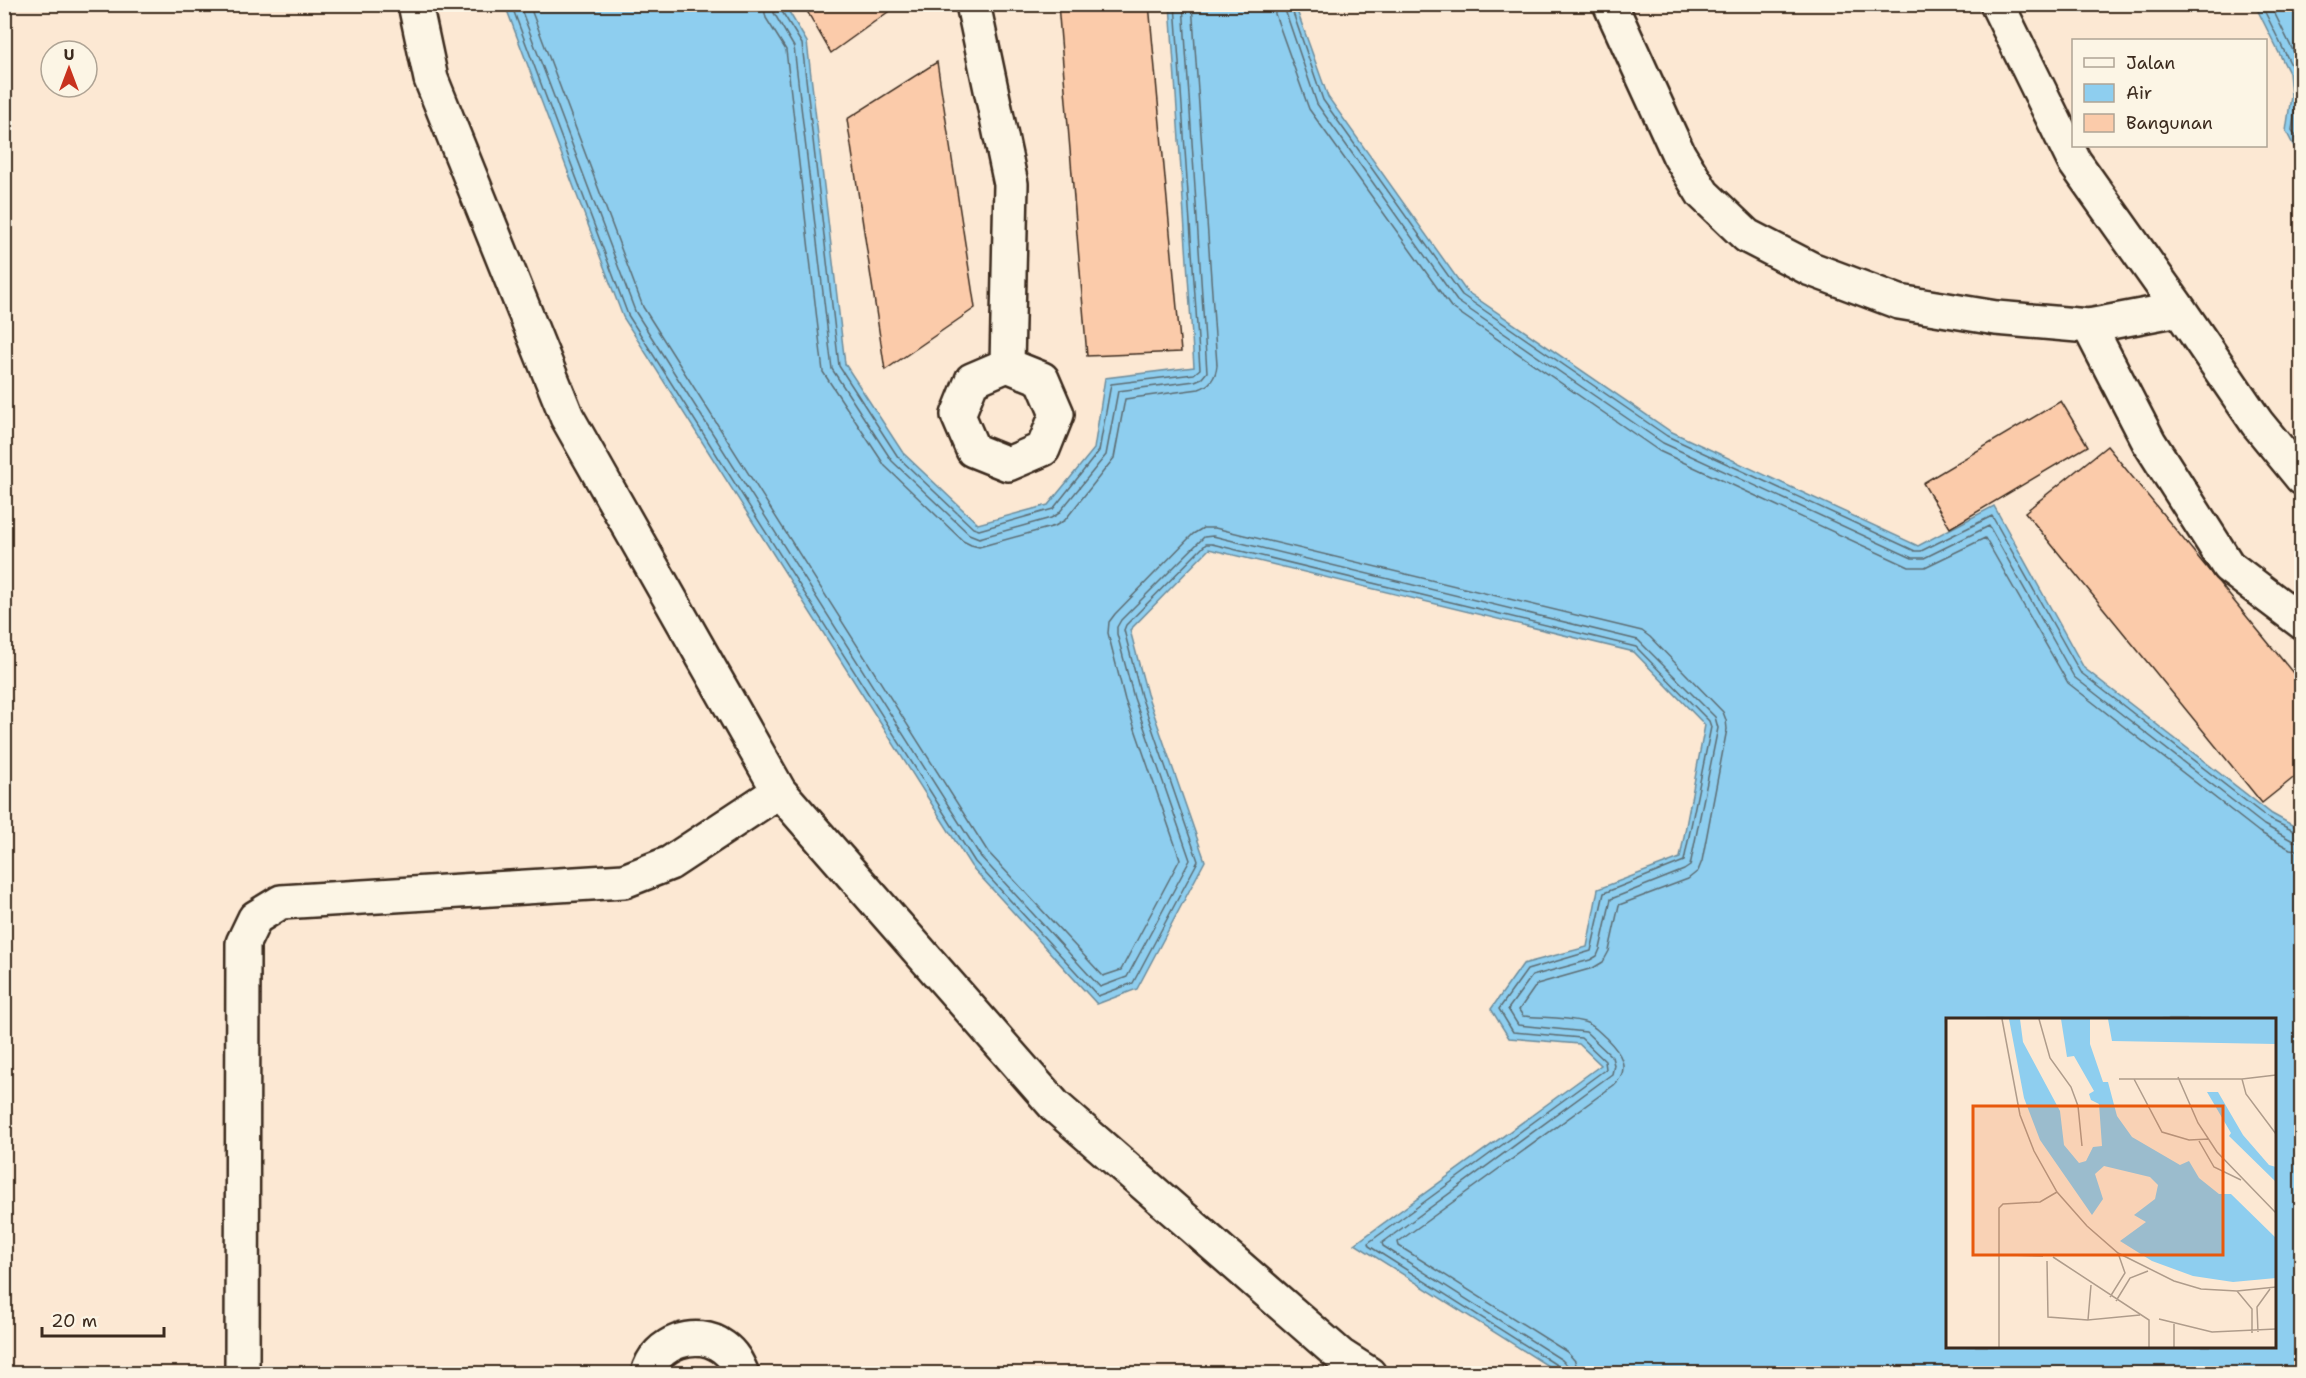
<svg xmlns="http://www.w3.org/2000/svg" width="2306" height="1378" viewBox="0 0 2306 1378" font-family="'Shantell Sans',sans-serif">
<rect width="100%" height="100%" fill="#fce8d3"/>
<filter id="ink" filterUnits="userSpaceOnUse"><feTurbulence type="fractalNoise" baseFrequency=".0167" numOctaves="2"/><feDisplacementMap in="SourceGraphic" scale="12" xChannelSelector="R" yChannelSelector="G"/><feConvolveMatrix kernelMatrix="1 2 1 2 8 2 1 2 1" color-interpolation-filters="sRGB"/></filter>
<g filter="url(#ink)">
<path fill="#8eceef" stroke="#6d8c9b" stroke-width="1.5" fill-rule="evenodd" d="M1170,4l125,1 33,92 138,194 204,140 248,115 76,-40 90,162 188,146 29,16v543h-742l-204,-129 246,-179 -22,-21 -70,-6 -18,-29 32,-45 64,-17 11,-58 82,-31 25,-133 -71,-73 -425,-103 -79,81 17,64 58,167 -68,128 -40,15 -126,-138 -348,-549 -118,-312h280l22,37 38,322 58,89 75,71 70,-19 46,-56 11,-71 89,-11zM1948,1020h326v326h-326z
M2255,5h46v155l-15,-29 5,-35 -2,-23z"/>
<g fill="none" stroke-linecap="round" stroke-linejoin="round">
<path stroke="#5c6c72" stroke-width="1.5" d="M511,4l117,311 347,547 123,134 35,-13 65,-122 -57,-165 -17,-66 2,-5 80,-81h6l424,103 73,74 2,6 -27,134 -80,32 -13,58 -64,19 -28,39 14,23 68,6 24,23 1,8 -238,174 1,3 189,120 3,8
M519,4l116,307 346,546 119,130 27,-10 63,-117 -56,-162 -17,-64v-7l4,-7 83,-83 9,-1 425,104 77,77 3,11 -28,138 -6,4 -73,29 -11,50 -3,7 -7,4 -58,16 -24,33 10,16 68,7 26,25 2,8 -2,9 -230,169 1,3 179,114 5,5 2,9
M529,4l114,303 345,545 115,124 18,-6 59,-111 -55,-159 -17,-67 1,-11 6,-8 78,-80 10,-6h12l427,103 8,6 73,75 3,8 1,9 -25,132 -4,10 -10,8 -69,26 -10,46 -6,11 -10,6 -56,16 -18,26 4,6c20,2 41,1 61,6 9,2 15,10 22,16 14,14 26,30 8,47l-216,157 1,4 168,106 8,9 3,13
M763,4l3,14 20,32 37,322 62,94 78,75 8,4 8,2 76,-21 10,-6 49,-62 11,-59 74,-10c12,-4 17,-12 18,-24l-25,-361
M772,4l2,9 20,34 38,322 60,92 77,73 10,4 72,-20 7,-4 48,-59 12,-64 77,-10 7,-3 5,-6 -24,-368
M780,4l1,6 21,34 37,322 59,91 75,71 6,2 74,-21 46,-58 12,-67 83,-10 6,-5 -25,-365
M1274,4l1,10 34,95 142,198 208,144 250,116h16l60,-29 83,145 191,149 31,17 12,2
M1283,4l34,100 140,197 206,142 249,115h12l65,-32 85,151 190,148 29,16 9,1
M1290,4l33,96 139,195 205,141 248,115h6l71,-35 88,156 189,147 33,16
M2261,4l33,67 3,26 -5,33 10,17
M2270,4l32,65"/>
</g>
<path fill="#fbcbaa" stroke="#3b2a1e" stroke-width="1.5" d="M803,4h96l-68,49z
M1058,4h91l32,348 -94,4z
M937,62l38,246 -90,62 -38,-251z
M2061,401l27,45 -138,82 -27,-45z
M2107,446l195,238v87l-40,32 -237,-291z"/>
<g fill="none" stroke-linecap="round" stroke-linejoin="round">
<defs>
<path id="minor" d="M415,4l16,75 136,338 212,374 276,315 286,250 28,18
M973,4l38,180 -4,181
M1610,4l69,151 24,39 44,42 64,33 88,33 97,16 93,8 90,-17
M1997,4l77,157 105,148 78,114 45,55
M2089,326l60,116 79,124 74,56
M1007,365l35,14 15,35 -14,35 -35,15 -35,-14 -15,-35 14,-35z
M242,1374l1,-431 12,-25 26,-16 343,-21 46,-18 109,-72
M648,1374c7,-32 49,-46 75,-27 10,7 14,16 19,27"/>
</defs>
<use href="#minor" stroke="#3b2a1e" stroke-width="38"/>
<use href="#minor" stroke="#fcf5e5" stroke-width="33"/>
</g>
</g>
<g transform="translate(1946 1018)">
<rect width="330" height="330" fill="#fce8d3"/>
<path d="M63,1h11l3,23 37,69 4,34 15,18 7,-2 7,-14 9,-1 -3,-42 -8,-4 -2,-6 5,-3 -20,-35 -7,1 -6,-38h29v25l13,38h5l9,34 15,21 48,28 9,-4 10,17 20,16h12l45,44v40l-43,4 -40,-6 -41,-15 -32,-20 26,-19 -12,-7 21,-16 3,-14 -8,-8 -46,-11 -9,8 8,25 -11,16 -52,-75 -16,-42zM162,1h168v25l-164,-3zM261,74h11l25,43 26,30 7,2v15l-47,-46 2,-3z" fill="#8eceef"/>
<path fill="none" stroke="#af9c8b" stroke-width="1.5" d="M56,1l18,96 14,36 23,41 30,34 31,27 56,28 27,8 36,2 39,-4M93,1l11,39 21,29 7,19 4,40M232,59l20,46 19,29 59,61M173,61h123l4,15 30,40M188,61l28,53 27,8 20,-1M296,61l34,-4M253,123l15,26 27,13M63,237l34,1M107,239l96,63v27M101,243l1,56 40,3M145,267l-3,35 52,-5M291,273l15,18v24M164,279l15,-24 -7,-20M170,283l14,-23 18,-7M213,301l53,13 64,-3M312,314l-1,-25 13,-18M53,329v-139l4,-4 37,-2 17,-10M228,329v-23"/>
<path fill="#e8590c" fill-opacity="0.15" stroke="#e8590c" stroke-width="3" d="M27,88h250v149h-250z"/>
<rect width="330" height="330" fill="none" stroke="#3b2a1e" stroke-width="3"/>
</g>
<rect width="2306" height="1378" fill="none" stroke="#fcf5e5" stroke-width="24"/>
<rect x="12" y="12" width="2282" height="1354" fill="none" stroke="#3b2a1e" stroke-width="2" filter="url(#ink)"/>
<rect x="2072" y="39" width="195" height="108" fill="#fcf5e5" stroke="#afa495" stroke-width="1.5"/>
<rect x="2084" y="58" width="30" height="9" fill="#fcf5e5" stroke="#afa495" stroke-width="1.5"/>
<text x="2126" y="69" font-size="18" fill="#3b2a1e">Jalan</text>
<rect x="2084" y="84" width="30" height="18" fill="#8eceef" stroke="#afa495" stroke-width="1.5"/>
<text x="2126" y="99" font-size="18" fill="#3b2a1e">Air</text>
<rect x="2084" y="114" width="30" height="18" fill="#fbcbaa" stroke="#afa495" stroke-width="1.5"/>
<text x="2126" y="129" font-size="18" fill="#3b2a1e">Bangunan</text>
<g transform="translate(69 69)"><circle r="28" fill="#fcf5e5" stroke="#afa495" stroke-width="1.5"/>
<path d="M0-4.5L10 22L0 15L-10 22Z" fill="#c8321e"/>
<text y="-9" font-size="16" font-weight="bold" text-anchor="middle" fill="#3b2a1e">U</text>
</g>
<path d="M42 1327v9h122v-9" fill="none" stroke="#3b2a1e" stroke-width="3"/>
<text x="51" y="1327" font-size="18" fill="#3b2a1e" stroke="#fcf5e5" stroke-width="4.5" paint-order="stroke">20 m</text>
</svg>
